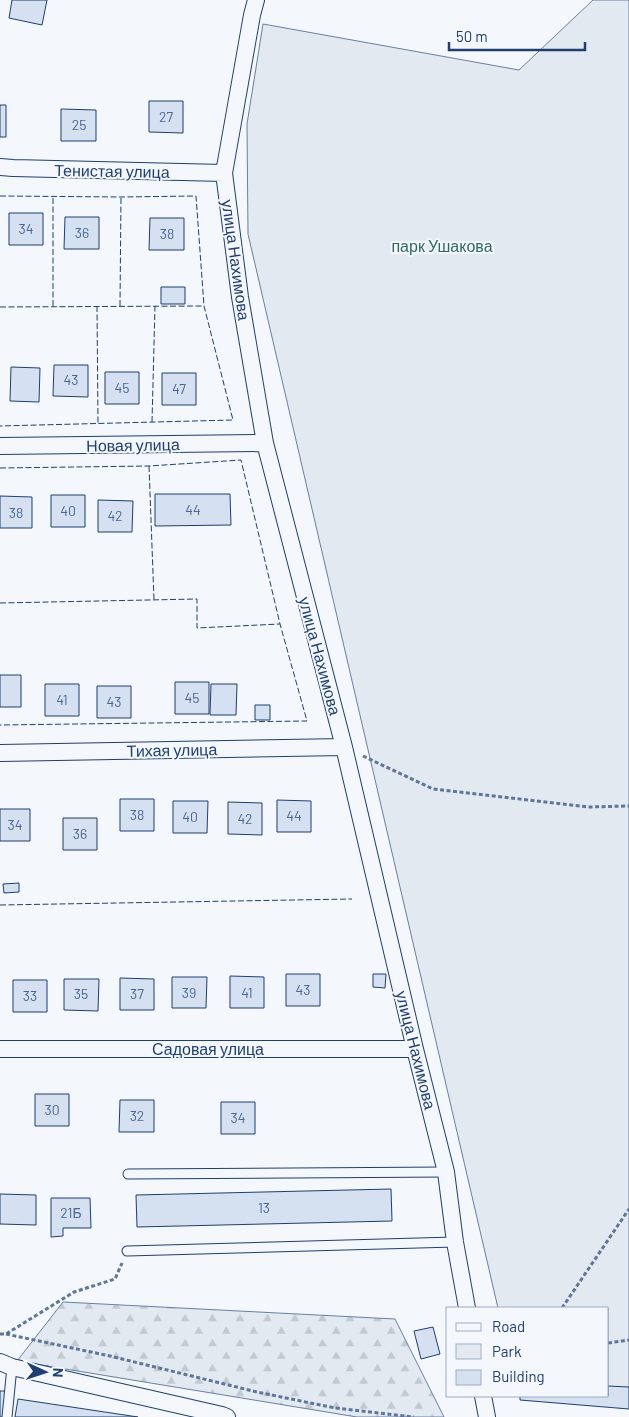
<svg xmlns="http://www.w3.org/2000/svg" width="629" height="1417" viewBox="0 0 629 1417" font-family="Barlow,sans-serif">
<defs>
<pattern id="forest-firs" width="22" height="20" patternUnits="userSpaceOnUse" patternTransform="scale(1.25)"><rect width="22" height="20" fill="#e3e9f0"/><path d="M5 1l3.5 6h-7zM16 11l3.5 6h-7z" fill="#c2c9d1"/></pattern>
</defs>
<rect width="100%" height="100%" fill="#f4f7fb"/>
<path fill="url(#forest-firs)" stroke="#687fa3" d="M63,1302l332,17 49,98h-87l-340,-56z"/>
<path fill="#e3e9f0" stroke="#687fa3" d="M593,0h36v1392l-21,-2v-82h-110l-250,-1074 -1,-110 16,-100 256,46z"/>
<path fill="#d5e0f0" stroke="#1d3f73" d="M12,0h35l-5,25 -33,-7z
M149,101h34v32l-34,-1z
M0,105h6v32h-6z
M61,109l35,1v31h-35z
M9,213h34v32h-34z
M65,217h34v32h-35z
M150,218h34v32h-35z
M161,287h24v17h-24z
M54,365h34v32l-35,-1z
M11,367l29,1 -1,34 -29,-1z
M105,372h34v32h-34z
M162,373h34v32h-34z
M155,494h75l1,31 -76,1z
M51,495h34v32h-34z
M0,496l32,1v31h-32z
M98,500l35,1 -1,31h-34z
M0,675h21v32h-21z
M175,682h34v32h-34z
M45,684h34v32h-34z
M211,684h26l-1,31h-26z
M97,686h34v32h-34z
M255,705h15v15h-15z
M120,799h34v32h-34z
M277,800l34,1v31h-34z
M173,801h35l-1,32h-34z
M228,802l34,1v32l-34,-1z
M0,809h30v32h-30z
M63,818h34v32h-34z
M19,883v9l-15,1 -1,-9z
M286,974h34v32h-34z
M373,974h13l-1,14 -12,-1z
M230,976l34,1v31h-34z
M172,977h35l-1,31h-34z
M120,978l34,1v31h-34z
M64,979h35l-1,32 -34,-1z
M13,980h34v32h-34z
M35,1094h34v32h-34z
M120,1100h34v32h-35z
M221,1102h34v32h-34z
M391,1189l1,32 -255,6 -1,-32z
M0,1194l36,1v30l-36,-1z
M51,1198h39l1,30h-28v8l-12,1z
M433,1327l7,27 -19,5 -7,-28z
M608,1386l21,1v22l-109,-9v-4h88z
M0,1391h6l-3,26h-3z
M18,1399l120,18h-123z"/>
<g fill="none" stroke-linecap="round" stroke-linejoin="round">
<defs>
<path id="service" d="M128,1174l318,-2
M127,1251l328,-9
M7,1417l5,-50"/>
<path id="minor" d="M256,0l-4,15 -28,158 16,124 25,146 79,304 71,302 31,123 9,70 12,66
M0,167l13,1 211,5
M0,446l265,-3
M0,753l344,-6
M0,1049h415
M0,1362l12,5 210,48 5,2
M483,1396l4,21"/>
</defs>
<use href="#service" stroke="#1d3f73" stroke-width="11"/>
<use href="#minor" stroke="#1d3f73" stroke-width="18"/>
<path stroke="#5e769c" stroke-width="3" stroke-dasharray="4 2.5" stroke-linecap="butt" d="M363,756l70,33 156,18 40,-1
M562,1308l67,-99
M0,1334h6l68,-42 41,-13 7,-16
M6,1334l104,22 147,36 78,16 79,9
M608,1343l21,-3"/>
<use href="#service" stroke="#f4f7fb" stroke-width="9"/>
<use href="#minor" stroke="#f4f7fb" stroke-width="16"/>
<path stroke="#1d3f73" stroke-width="1" stroke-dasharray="6 2.5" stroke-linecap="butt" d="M0,196l121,1 75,-1 8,110 29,114 -233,6
M53,306v-109
M97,306l1,117
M120,306l1,-109
M0,307l204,-1
M152,422l3,-116
M149,466l5,134
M0,468l149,-2 92,-6 39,164 27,97 -307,4
M0,603l197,-4v29l83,-4
M0,905l352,-6"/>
</g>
<g text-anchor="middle" stroke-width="4" stroke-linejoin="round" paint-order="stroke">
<g font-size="14" fill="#4b6792">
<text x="166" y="122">27</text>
<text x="79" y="130">25</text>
<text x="26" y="234">34</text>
<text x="82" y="238">36</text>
<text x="167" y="239">38</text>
<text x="71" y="385">43</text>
<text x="122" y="393">45</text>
<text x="179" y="394">47</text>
<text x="193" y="515">44</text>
<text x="68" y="516">40</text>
<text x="16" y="518">38</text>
<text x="115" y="521">42</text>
<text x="192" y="703">45</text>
<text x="62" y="705">41</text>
<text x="114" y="707">43</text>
<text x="137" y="820">38</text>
<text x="294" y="821">44</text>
<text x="190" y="822">40</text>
<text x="245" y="824">42</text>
<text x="15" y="830">34</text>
<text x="80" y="839">36</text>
<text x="303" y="995">43</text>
<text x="189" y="998">39</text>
<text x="247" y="998">41</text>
<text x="81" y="999">35</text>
<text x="137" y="999">37</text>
<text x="30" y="1001">33</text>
<text x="52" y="1115">30</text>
<text x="137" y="1121">32</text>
<text x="238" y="1123">34</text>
<text x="264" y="1213">13</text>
<text x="71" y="1218">21Б</text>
</g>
<g font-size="16" fill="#1d3f73" stroke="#f4f7fb">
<text transform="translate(112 171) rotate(1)" y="6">Тенистая улица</text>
<text transform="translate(236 260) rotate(82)" y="6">улица Нахимова</text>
<text transform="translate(133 445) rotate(-1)" y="6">Новая улица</text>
<text transform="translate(320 656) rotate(75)" y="6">улица Нахимова</text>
<text transform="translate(172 750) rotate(-1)" y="6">Тихая улица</text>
<text x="208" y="1055">Садовая улица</text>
<text transform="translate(416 1050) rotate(76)" y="6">улица Нахимова</text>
</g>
<g font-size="16" fill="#2c6c60" stroke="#f4f7fb">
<text x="442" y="252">парк Ушакова</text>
</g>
</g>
<rect x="446" y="1307" width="162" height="90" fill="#f4f7fb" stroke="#9eadc5"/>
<rect x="456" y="1323" width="25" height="8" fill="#f4f7fb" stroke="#9eadc5"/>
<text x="492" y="1332" font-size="15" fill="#1d3f73">Road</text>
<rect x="456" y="1344" width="25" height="15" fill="#e3e9f0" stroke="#9eadc5"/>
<text x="492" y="1357" font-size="15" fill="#1d3f73">Park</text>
<rect x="456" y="1370" width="25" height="15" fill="#d5e0f0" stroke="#9eadc5"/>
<text x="492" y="1382" font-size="15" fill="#1d3f73">Building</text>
<g transform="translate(45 1372) rotate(93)" stroke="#f4f7fb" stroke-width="4" paint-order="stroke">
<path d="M0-4L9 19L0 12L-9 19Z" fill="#1d3f73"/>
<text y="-8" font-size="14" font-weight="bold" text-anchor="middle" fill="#1d3f73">N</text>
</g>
<path d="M449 42v8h136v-8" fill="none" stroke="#1d3f73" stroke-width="2.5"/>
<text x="456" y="42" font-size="15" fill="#1d3f73" stroke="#f4f7fb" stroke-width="4" paint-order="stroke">50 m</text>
</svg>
